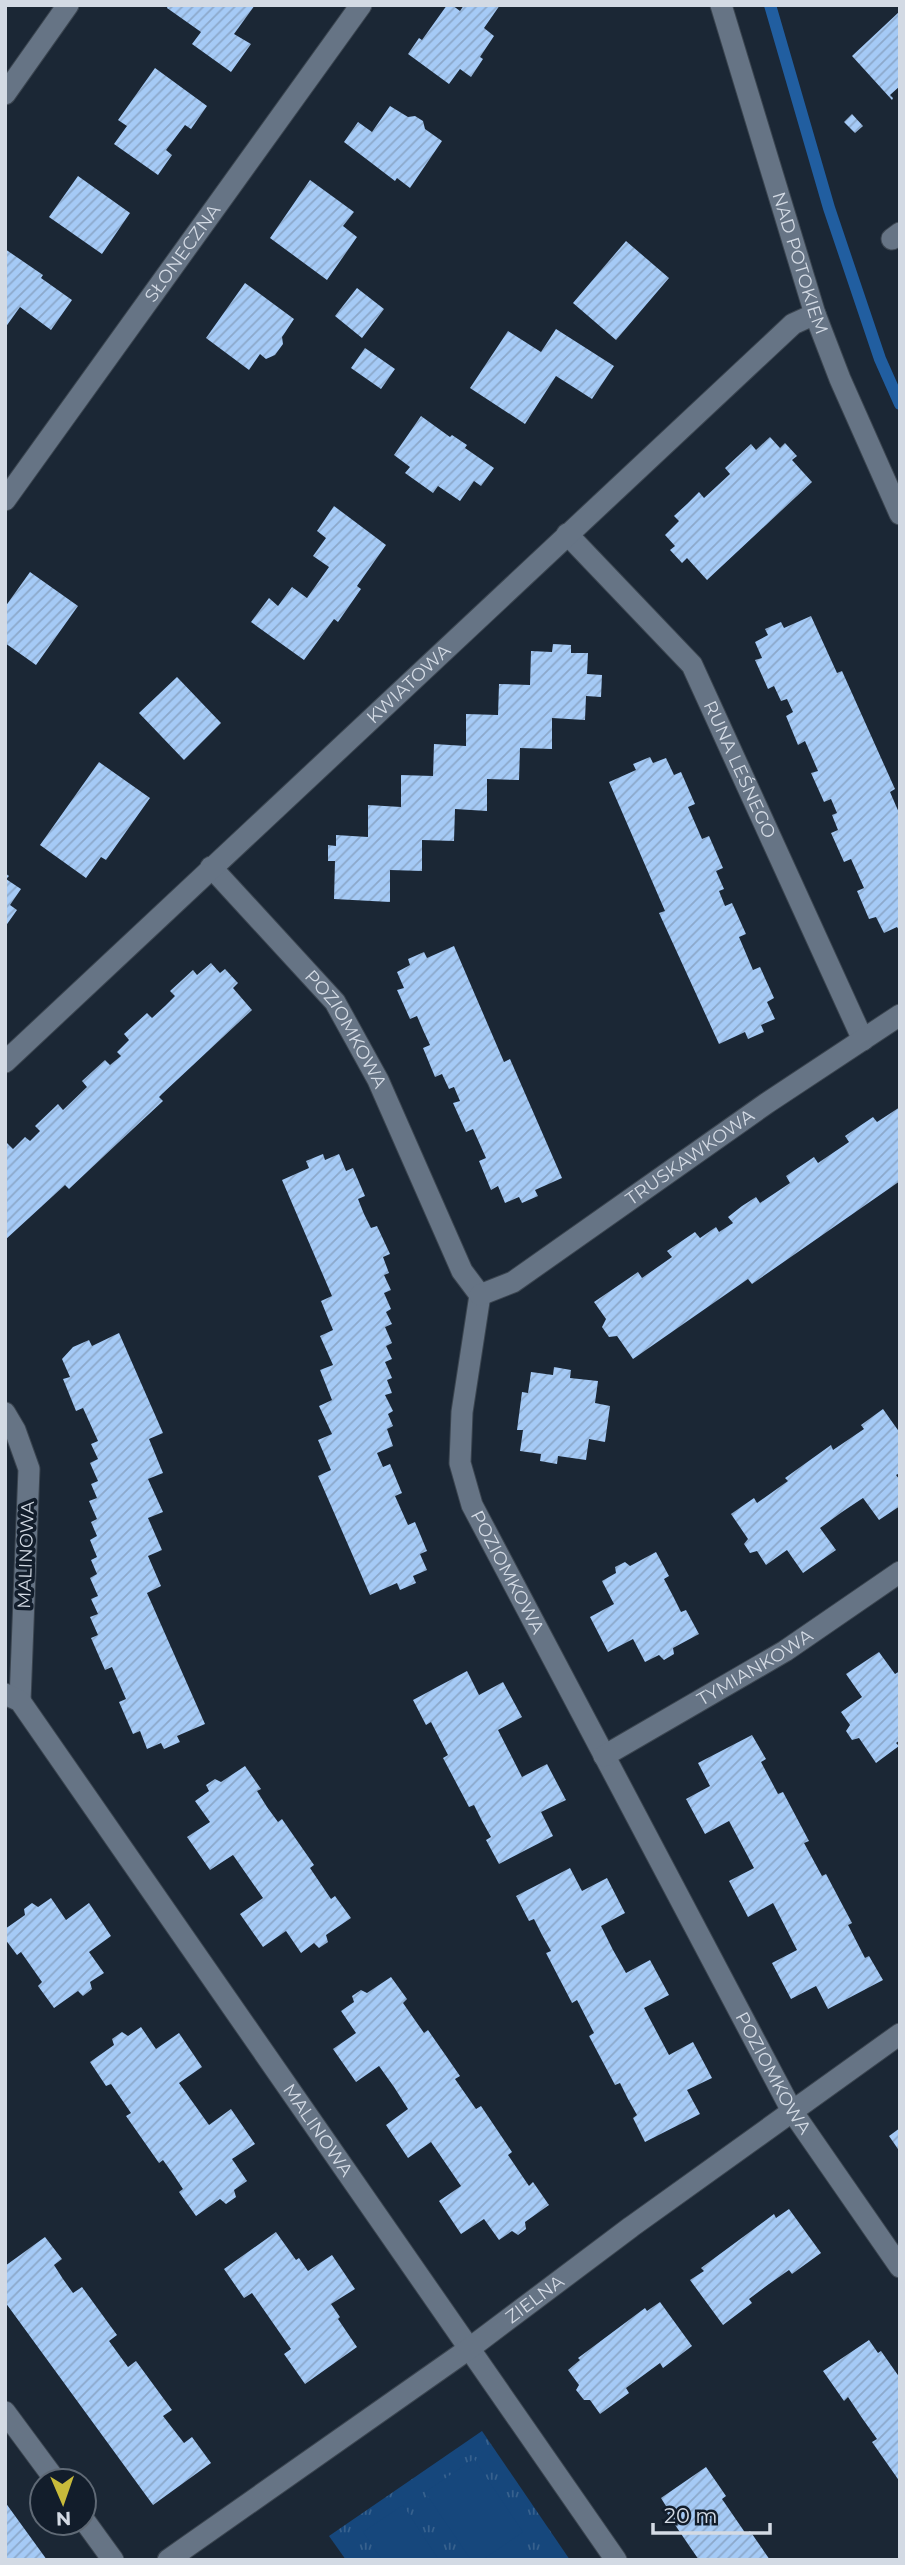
<svg xmlns="http://www.w3.org/2000/svg" width="905" height="2565" viewBox="0 0 905 2565" font-family="Montserrat,sans-serif">
<defs>
<pattern id="grass-tufts" width="24" height="20" patternUnits="userSpaceOnUse" patternTransform="scale(1.75)"><rect width="24" height="20" fill="#16477c"/><path d="M3 7l-1-3M5 7V3M7 7l1-3M15 17l-1-3M17 17v-4M19 17l1-3" fill="none" stroke="#37618e"/></pattern>
<pattern id="building-hatch" width="6" height="6" patternUnits="userSpaceOnUse" patternTransform="scale(1.75)"><rect width="6" height="6" fill="#a5caf6"/><path d="M-1 1l2-2M0 6l6-6M5 7l2-2" fill="none" stroke="#8ca8ca"/></pattern>
</defs>
<rect width="100%" height="100%" fill="#1b2735"/>
<path fill="url(#grass-tufts)" d="M482,2431l88,129h-224l-17,-24z"/>
<path fill="#16477c" d="M474,2459l49,73 -41,28h-11l-46,-68z
M403,2505l36,55h-57l-19,-28z"/>
<g fill="none" stroke-linecap="round" stroke-linejoin="round">
<path stroke="#215ea0" stroke-width="12" d="M770,5l59,203 51,151 20,45"/>
</g>
<path fill="url(#building-hatch)" d="M168,5h87l-21,29 17,10 -20,28 -39,-28 9,-12 -34,-24z
M447,5h5l8,6 4,-6h36l-16,23 10,8 -14,21 3,2 -12,18 -11,-8 -11,15 -41,-30 11,-16 3,2z
M900,11v75l-10,9 3,3 -1,2 -40,-44z
M155,68l52,38 -16,23 -6,-4 -19,25 6,5 -14,20 -44,-31 13,-18 -9,-6z
M390,106l18,11 7,-1 8,5 2,8 17,12 -32,47 -13,-10 -2,3 -51,-39 14,-20 14,10z
M852,114l11,12 -8,7 -11,-11z
M78,176l52,37 -28,41 -53,-37z
M310,180l44,32 -11,14 14,11 -30,43 -57,-42z
M626,241l43,37 -53,62 -43,-37z
M5,249l38,26 -2,3 31,22 -21,30 -31,-23 -15,21z
M245,283l49,36 -12,18 1,7 -8,11 -9,4 -6,-5 -11,16 -43,-32z
M357,288l27,21 -22,29 -27,-22z
M556,329l58,37 -22,33 -36,-23 -31,48 -55,-36 38,-57 33,21z
M365,348l30,21 -14,20 -30,-21z
M421,416l29,21 2,-2 15,10 -2,3 29,20 -13,18 -7,-5 -14,20 -22,-15 -5,7 -28,-20 5,-6 -16,-12z
M770,437l10,11 5,-5 12,13 -5,4 20,22 -105,98 -20,-22 -5,5 -12,-13 5,-4 -10,-11 14,-14 -5,-5 13,-12 12,-12 5,6 26,-24 -5,-6 26,-24 5,6z
M334,506l52,39 -29,41 4,3 -23,33 -4,-3 -30,41 -53,-38 18,-24 9,8 14,-19 15,11 22,-31 -16,-11 13,-18 -9,-7z
M30,572l48,34 -42,59 -31,-22v-36z
M811,616l26,57 5,-2 53,118 -5,3 10,23v117l-3,-5 -13,6 -8,-16 -7,2 -12,-28 7,-3 -13,-29 -7,3 -13,-29 7,-3 -6,-15 5,-2 -6,-14 -7,3 -13,-29 7,-2 -13,-30 -7,4 -12,-29 7,-4 -6,-13 -6,2 -7,-15 -6,3 -13,-29 7,-2 -7,-16 13,-7 -3,-6 16,-7 3,6z
M553,644l18,1v8h17l-1,21 15,1 -1,22 -15,-1 -1,24 -33,-2v31l-32,-1 -1,32 -32,-1v32l-32,-2 -1,32 -32,-1v31l-32,-1v32l-56,-3 1,-38h-7v-16l8,1v-11l32,2v-32l33,2v-32l32,1 1,-32 32,2v-32l32,1 1,-31 31,1 1,-34 21,1z
M177,677l44,46 -37,37 -45,-47z
M650,757l3,6 13,-5 8,17 7,-3 14,32 -7,3 14,32 7,-3 14,32 -7,3 8,18 -5,2 6,15 7,-3 14,31 -7,3 14,33 7,-3 14,31 -7,4 8,17 -14,6 3,7 -16,7 -3,-7 -26,12 -60,-131 6,-2 -56,-129 27,-12 -3,-6z
M99,762l51,36 -44,62 -5,-3 -15,21 -46,-33z
M5,873l4,3 -3,3 15,10 -11,16 7,5 -12,17z
M454,946l50,116 6,-3 52,119 -27,12 3,6 -16,7 -3,-6 -14,6 -7,-17 -7,4 -12,-29 7,-3 -13,-29 -7,3 -13,-29 7,-2 -6,-14 -5,2 -7,-15 -7,3 -12,-29 7,-3 -7,-15 -6,-14 -7,3 -13,-29 7,-2 -7,-16 13,-7 -2,-6 16,-7 3,6z
M211,963l9,10 5,-4 13,14 -5,5 19,22 -90,84 -3,3 4,4 -44,41 -50,47 -4,-4 -60,55v-95l2,-2 6,6 12,-12 5,4 10,-10 -5,-5 23,-22 5,6 24,-23 -5,-6 23,-21 5,5 11,-9 -4,-4 12,-12 -5,-6 23,-21 5,5 13,-12 10,-10 -5,-5 23,-21 4,5z
M900,1107v74l-148,103 -4,-5 -115,80 -16,-23 -8,1 -7,-10 4,-8 -12,-17 44,-30 4,6 30,-21 -5,-6 28,-19 5,6 16,-11 3,5 14,-9 -5,-6 14,-11 14,-9 4,6 30,-20 -4,-7 28,-19 4,6 31,-21 -4,-6 28,-19 4,5z
M323,1154l2,6 14,-6 7,17 7,-3 12,28 -7,3 6,15 7,14 6,-2 13,28 -7,3 6,16 -5,2 7,15 -7,3 7,16 -5,3 6,12 -7,3 7,16 -6,3 6,13 -7,3 7,16 -5,2 5,13 -7,2 8,16 -5,3 5,12 -6,3 6,17 -16,7 6,14 7,-3 12,29 -7,3 13,29 7,-3 12,29 -7,3 7,16 -14,6 3,7 -16,7 -3,-7 -27,12 -52,-119 13,-6 -13,-30 14,-6 -13,-28 13,-6 -12,-30 13,-5 -13,-29 13,-6 -12,-29 11,-5 -50,-116 27,-12 -3,-7z
M119,1333l44,100 -14,6 14,34 -15,6 15,33 -15,6 14,32 -14,6 13,30 -14,7 58,131 -28,12 3,6 -16,7 -3,-6 -14,6 -7,-18 -7,3 -14,-32 7,-3 -14,-32 -7,3 -14,-32 7,-3 -8,-18 8,-3 -7,-15 7,-3 -8,-18 7,-4 -6,-14 6,-3 -7,-17 7,-4 -6,-14 6,-3 -8,-18 8,-3 -6,-14 7,-3 -8,-18 8,-4 -7,-15 7,-3 -15,-33 -7,3 -13,-32 7,-2 -8,-18 11,-12 16,-7 3,6z
M554,1367l17,3 -1,8 28,3 -3,22 15,3 -5,36 -16,-3 -3,21 -28,-4 -1,8 -17,-3 1,-7 -21,-3 3,-21h-6l5,-38 6,1 3,-21 22,3z
M883,1409l17,24v40l-4,2 4,5v26l-21,14 -16,-22 -21,14 -22,16 16,22 -33,23 -16,-23 -21,15 -9,-14 -7,2 -6,-9 4,-5 -17,-25 23,-16 3,5 31,-22 -3,-3 46,-33 2,5 31,-21 -3,-4z
M656,1552l13,24 -5,3 9,17 8,16 5,-2 13,24 -26,14 1,6 -10,6 -5,-5 -14,7 -12,-23 -25,13 -18,-35 24,-13 -12,-23 14,-8 -1,-6 10,-5 5,4z
M879,1652l16,22 5,-3v69l-4,3 3,3 -23,17 -17,-25 -7,2 -6,-9 4,-6 -9,-13 21,-15 -16,-23z
M467,1671l12,24 24,-13 19,35 -24,13 24,47 25,-13 19,36 -25,12 12,24 -54,28 -13,-24 5,-3 -9,-16 -8,-16 -5,2 -26,-49 5,-3 -17,-33 -5,3 -13,-25z
M752,1735l14,24 -5,3 17,32 5,-2 26,49 -5,2 18,33 4,-2 26,49 -4,2 17,33 4,-2 14,24 -55,29 -12,-23 -25,13 -19,-36 25,-13 -24,-47 -25,14 -19,-36 25,-13 -25,-47 -24,13 -19,-35 24,-13 -12,-23z
M245,1766l16,23 -4,2 10,16 11,15 4,-3 32,46 -4,3 21,31 4,-3 16,22 -25,17 2,7 -9,6 -5,-5 -13,10 -15,-22 -23,16 -23,-33 23,-16 -30,-43 -23,15 -23,-33 23,-15 -15,-21 14,-10 -3,-6 9,-6 6,3z
M570,1868l12,23 25,-13 18,35 -24,13 12,24 13,23 24,-13 19,35 -25,13 25,47 24,-13 19,36 -25,12 13,24 -55,28 -12,-24 4,-3 -9,-16 -8,-16 -5,2 -26,-49 5,-3 -17,-33 -5,3 -26,-50 5,-2 -9,-16 -8,-16 -5,2 -13,-25z
M51,1898l15,22 23,-17 22,33 -22,16 15,21 -14,9 2,7 -9,7 -5,-5 -24,17 -16,-22 4,-4 -21,-30 -4,3 -12,-16v-10l20,-14 -1,-6 8,-6 6,4z
M391,1977l16,22 -4,4 21,30 4,-3 32,46 -5,3 21,30 5,-3 31,46 -4,3 21,31 4,-4 16,23 -24,17 1,7 -8,6 -6,-4 -13,9 -15,-21 -23,15 -22,-33 22,-15 -30,-44 -23,16 -22,-33 22,-16 -14,-22 -15,-21 -23,16 -23,-33 23,-16 -15,-22 13,-9 -2,-6 9,-6 6,3z
M141,2027l15,22 23,-16 23,34 -23,16 30,42 22,-16 24,35 -23,15 15,22 -13,9 2,7 -10,7 -6,-5 -24,17 -17,-24 4,-3 -10,-15 -10,-14 -4,3 -33,-47 5,-3 -20,-29 -5,2 -16,-24 24,-17 -2,-6 10,-7 6,4z
M900,2128v24l-11,-16z
M789,2209l32,44 -29,21 -3,-4 -20,14 -20,15 3,4 -29,22 -33,-45 14,-9 -3,-3 73,-54 2,4z
M276,2232l20,28 3,-2 9,13 24,-16 23,34 -24,15 9,13 -2,2 19,28 -52,37 -21,-30 7,-5 -39,-56 -8,5 -20,-29z
M45,2237l17,22 -8,6 9,14 10,14 9,-6 35,48 -8,6 19,26 8,-6 36,49 -9,6 21,27 8,-6 19,26 -58,42 -148,-203v-36z
M660,2302l32,44 -29,22 -3,-5 -34,25 3,5 -29,21 -10,-14h-6l-8,-10 3,-5 -11,-15 12,-10 -2,-2 67,-50 2,3z
M869,2340l9,13 3,-2 19,27v104l-28,-40 5,-3 -15,-21 -14,-21 -4,4 -21,-30z
M706,2467l20,29 -4,3 24,35 4,-3 20,29h-71l-9,-13 -23,-34 2,-2 -8,-13z
M5,2502l42,58h-42z"/>
<g fill="none" stroke-linecap="round" stroke-linejoin="round">
<defs>
<g id="minor">
<path id="s1" d="M721,5l94,309 25,65 60,135"/>
<path d="M5,94l63,-89"/>
<path d="M892,239l8,-6"/>
<path id="s2" d="M5,500l356,-495"/>
<path id="s3" d="M567,534l125,131 171,375"/>
<path id="s4" d="M211,867l124,135 43,78 84,191 18,24 -18,117 -2,51 12,42 320,606 108,156"/>
<path id="s5" d="M5,1062l788,-738 22,-10"/>
<path id="s6" d="M480,1295l33,-13 254,-179 133,-88"/>
<path d="M5,1413l10,17 14,39 -9,232"/>
<path id="s7" d="M5,1694l15,7 596,859"/>
<path id="s8" d="M604,1756l181,-105 115,-79"/>
<path d="M5,2412l51,69"/>
<path d="M84,2520l29,40"/>
<path id="s9" d="M168,2560l302,-212 161,-121 269,-193"/>
</g>
</defs>
<use href="#minor" stroke="#3b4550" stroke-width="23"/>
<use href="#minor" stroke="#667485" stroke-width="21"/>
</g>
<g text-anchor="middle" stroke-width="7" stroke-linejoin="round" paint-order="stroke">
<g font-size="18" fill="#d3dae4" stroke="#121d2b">
<text dy="6" stroke="none"><textPath href="#s2" startOffset="304">SŁONECZNA</textPath></text>
<text dy="6" stroke="none"><textPath href="#s1" startOffset="270">NAD POTOKIEM</textPath></text>
<text dy="6" stroke="none"><textPath href="#s5" startOffset="553">KWIATOWA</textPath></text>
<text dy="6" stroke="none"><textPath href="#s3" startOffset="296">RUNA LEŚNEGO</textPath></text>
<text dy="6" stroke="none"><textPath href="#s4" startOffset="212">POZIOMKOWA</textPath></text>
<text dy="6" stroke="none"><textPath href="#s6" startOffset="252">TRUSKAWKOWA</textPath></text>
<text transform="translate(26 1555) rotate(-88)" y="6">MALINOWA</text>
<text dy="6" stroke="none"><textPath href="#s4" startOffset="800">POZIOMKOWA</textPath></text>
<text dy="6" stroke="none"><textPath href="#s8" startOffset="175">TYMIANKOWA</textPath></text>
<text dy="6" stroke="none"><textPath href="#s4" startOffset="1367">POZIOMKOWA</textPath></text>
<text dy="6" stroke="none"><textPath href="#s7" startOffset="539">MALINOWA</textPath></text>
<text dy="6" stroke="none"><textPath href="#s9" startOffset="450">ZIELNA</textPath></text>
</g>
</g>
<rect width="905" height="2565" fill="none" stroke="#d3dae4" stroke-width="14"/>
<g transform="translate(63 2502) rotate(178)"><circle r="33" fill="#121d2b" stroke="#5f6975" stroke-width="2"/>
<path d="M0-5L12 26L0 18L-12 26Z" fill="#c8bb3b"/>
<text y="-10" font-size="19" font-weight="bold" text-anchor="middle" fill="#d3dae4">N</text>
</g>
<path d="M653 2523v10h117v-10" fill="none" stroke="#d3dae4" stroke-width="3.5"/>
<text x="664" y="2523" font-size="21" fill="#d3dae4" stroke="#121d2b" stroke-width="5" paint-order="stroke">20 m</text>
</svg>
